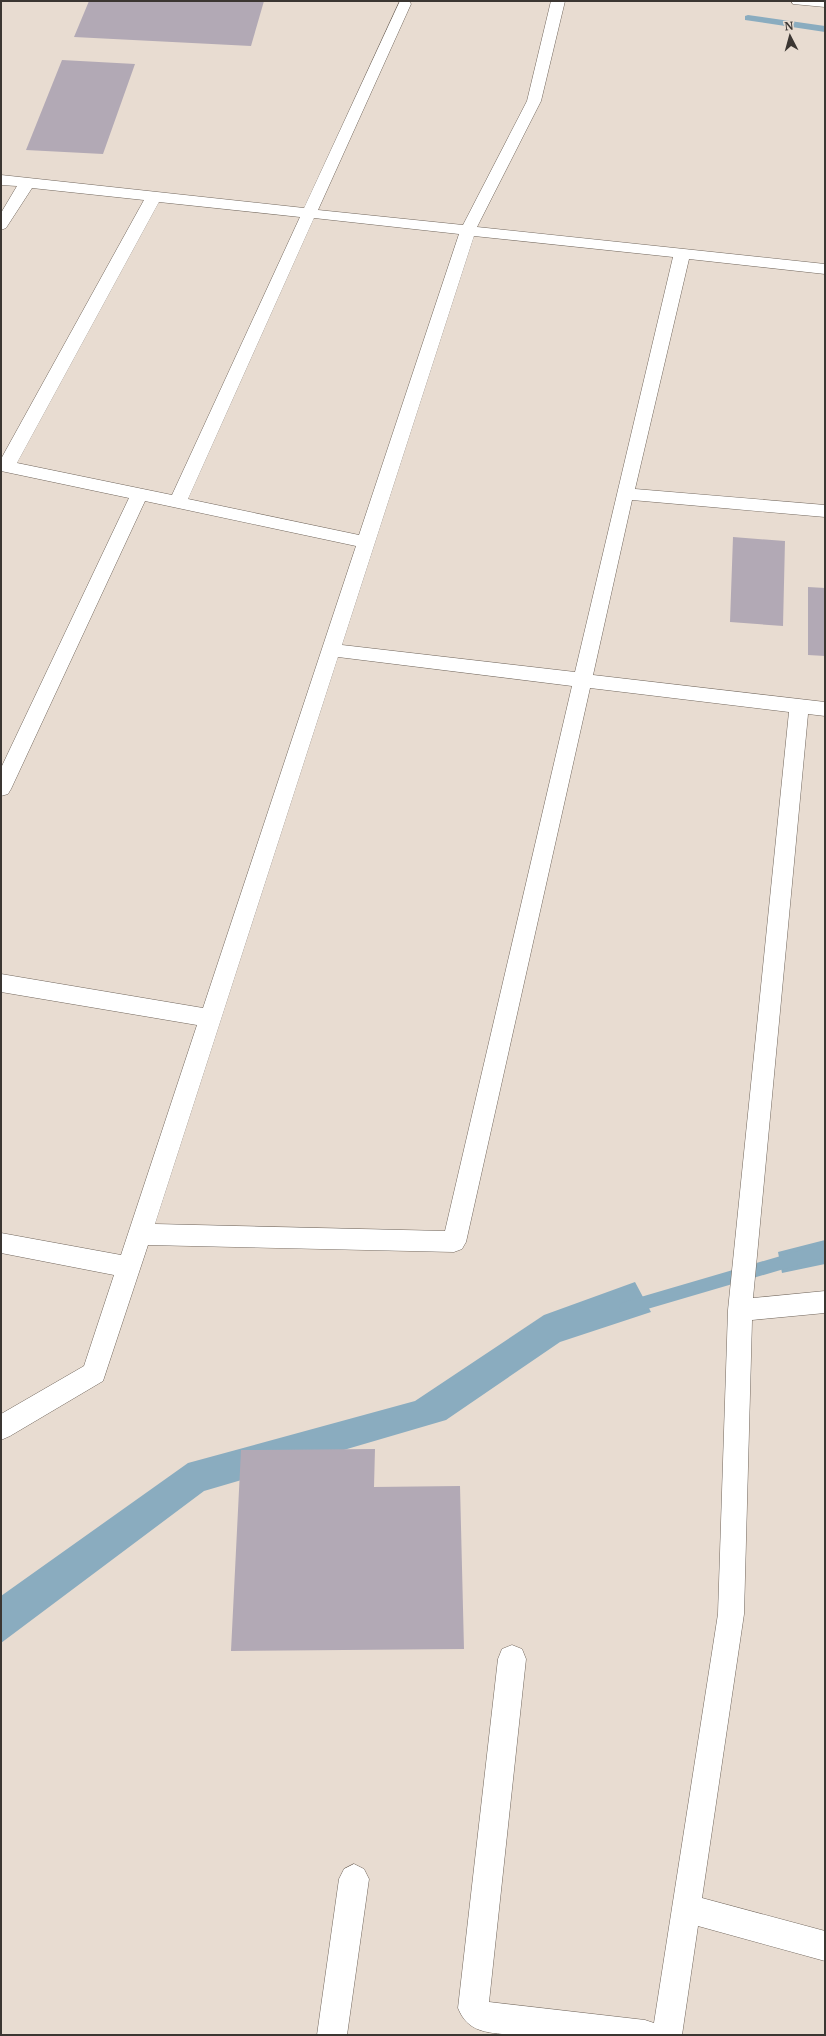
<svg xmlns="http://www.w3.org/2000/svg" width="826" height="2036" viewBox="0 0 826 2036" font-family="Merriweather,serif">
<rect width="100%" height="100%" fill="#e8dcd1"/>
<path fill="#8aacbf" d="M825,1240v24l-43,9 -4,-21z
M635,1282l16,30 -91,30 -114,78 -242,71 -203,152v-47l187,-133 227,-62 129,-86z"/>
<g fill="none" stroke-linecap="round" stroke-linejoin="round">
<path fill="#8aacbf" fill-rule="evenodd" d="M748,15l77,11v6l-80,-12v-4z
M825,1243v14l-198,58 -5,-2 -3,-5 3,-5 5,-2z"/>
</g>
<path fill="#b2a9b5" d="M89,1h175l-13,45 -177,-9z
M62,60l73,4 -32,90 -77,-4z
M733,537l52,4 -2,85 -53,-4z
M808,587l17,1v68l-17,-1z
M375,1449l-1,38 86,-1 4,163 -233,2 10,-201z"/>
<g fill="none" stroke-linecap="round" stroke-linejoin="round">
<defs>
<path id="minor" d="M400,1h9l2,3 -93,206 145,15 64,-124 24,-100h14l-24,100 -64,126 348,37v10l-136,-15 -54,230 190,16v12l-193,-17 -39,175 232,27v14l-17,-2 -55,584 72,-7v22l-73,7 -8,294 -42,284 123,33v30l-127,-35 -16,109h-172c-23,-3 -42,-2 -52,-27l40,-349 4,-10 10,-4 10,4 4,10 -37,343 156,18 9,3 64,-409 10,-304 61,-598 -199,-24 -124,554 -4,7 -8,3 -306,-7 -45,136 -93,55 -9,4v-26l83,-48 30,-91 -113,-22v-20l120,22 76,-230 -196,-33v-18l202,34 153,-462 -211,-45 -134,288 -3,5 -7,2v-28l128,-270 -128,-27v-12l143,-259 -112,-12 -26,40 -5,2v-17l16,-27 -16,-1v-10l303,33zM159,202l141,15 -128,278 -155,-32zM314,218l145,16 -100,301 -171,-36zM474,236l199,21 -98,415 -233,-27zM338,657l234,29 -127,545 -290,-7z
M791,1h34v6l-32,-3z
M354,1864l10,5 5,10 -22,156h-30l22,-156 5,-10z"/>
</defs>
<use href="#minor" stroke="#72675d" stroke-width="1"/>
<use href="#minor" fill="#fff" fill-rule="evenodd"/>
</g>
<rect width="826" height="2036" fill="none" stroke="#3b3632" stroke-width="4"/>
<g transform="translate(790 36) rotate(354)" stroke="#e8dcd1" stroke-width="3" paint-order="stroke">
<path d="M0-3L7 15L0 10L-7 15Z" fill="#3b3632"/>
<text y="-6" font-size="11" font-weight="bold" text-anchor="middle" fill="#3b3632">N</text>
</g>
</svg>
